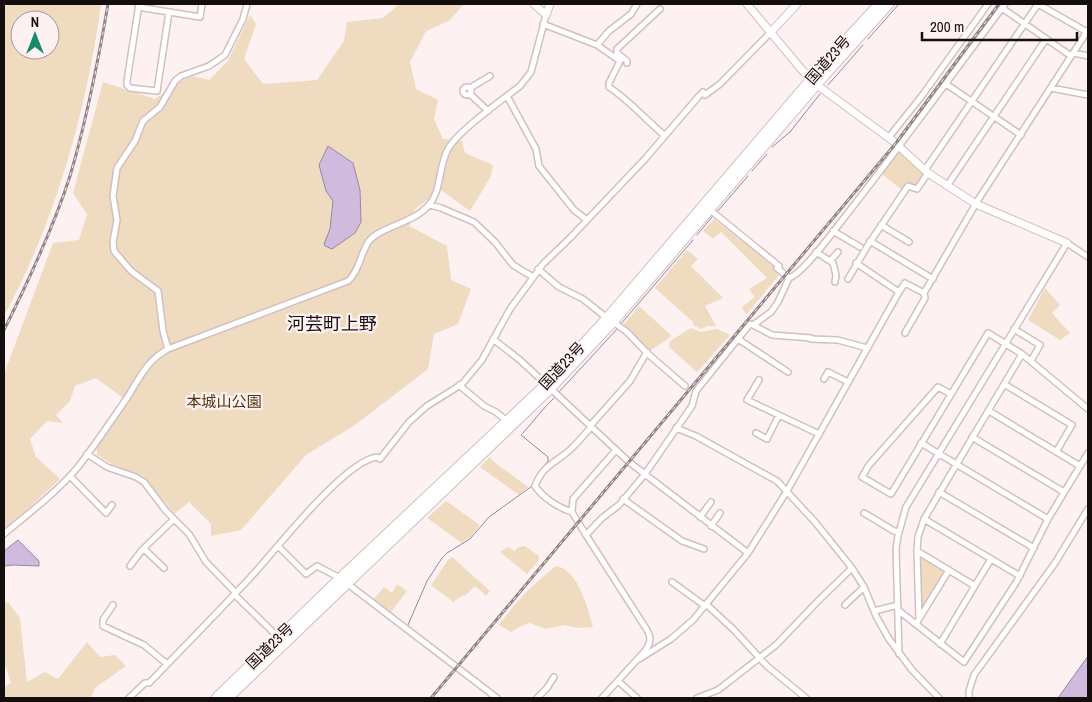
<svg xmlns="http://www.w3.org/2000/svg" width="1092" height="702" viewBox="0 0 1092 702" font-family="'Archivo Narrow','Noto Sans JP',sans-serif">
<rect width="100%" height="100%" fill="#fdf1f2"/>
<path fill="#efdbbf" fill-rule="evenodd" d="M4,4h97c-15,108 -45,216 -97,312zM20,20h30v30h-30z
M399,4l64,1 -14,16 -23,10 -16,31 6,27 22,11 -4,19 9,20 19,2 3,12 28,12 -2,11 -21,35 -29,-21 -26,19 -6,17 38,20 4,34 20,9 -13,35 -24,10 -6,35 -73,56 -49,30 -65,75 -30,6v-12l-22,-22 -15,12 -31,-39 -26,-8 -20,-12v-8l30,-46 -31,-23 -21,8 -5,15 -14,14 7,8 -16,-2 -17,18 6,18 24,22 -56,52v-157l49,-131 26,-3 8,-26 -14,-21 30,-111 52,17 26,-18 12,-5 16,4 19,-19 22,-46 6,9 -12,35 19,25 54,-4 27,-39 3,-19 36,-4z
M898,151h2l24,23v3l-7,9 -10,-2 -4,7 -22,-18z
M714,219l62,49 3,7 -33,40 -4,-8 13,-10 -6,-8 18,-11 -46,-46 -8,7 -10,-8z
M687,250l11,9 -7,7 32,32 -18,8 11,20h-8l-7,3 -8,-4v-3l-38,-34z
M1045,288l15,17 -8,8 18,20 -10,7 -32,-20z
M639,306l33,30 -24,16 -26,-25z
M691,328l10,4 16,-3 13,6 -33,37 -28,-25 1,-6z
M490,457l4,5 34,25 -9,8 -39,-28z
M446,501l34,24 -10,13 -8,5 -35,-25z
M525,546l14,10v4l-12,14 -27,-22 8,-5 7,4 3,-4z
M452,557l38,34 -4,5 -11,-10 -10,10 -2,-1 -10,7 -22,-17 17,-25z
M922,557l21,12 1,4 -19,32 -5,-1 -1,-45z
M556,566c22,3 32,43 37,61l-14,1 -15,-3 -19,4 -15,-6 -7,2 -12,7 -12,-7c18,-25 33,-40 57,-59z
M397,584l10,7 -16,21 -17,-13 10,-12 8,6z
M8,602l12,16 7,64 18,-10 13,7 29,-37 13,15 15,-2 11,11 -31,22 -4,10h-87v-11l7,-4 -7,-22v-58z"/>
<path fill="#d0bbde" stroke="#9887a0" d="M328,146l25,17 7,27 1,32 -6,11 -23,16 -7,-3 -1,-2 6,-15 3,-28 -7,-10 -7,-26z
M18,540l21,21v5l-26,-1 -9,1v-15z
M1088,656v42h-30z"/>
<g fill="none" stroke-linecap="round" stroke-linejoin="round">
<path stroke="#9887a0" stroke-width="1" d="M868,39l31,-35
M828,85l35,-40
M772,147l18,-15 30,-38
M752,171l15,-17
M717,212l31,-36
M697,235l15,-18
M620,325l73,-85
M559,392l58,-63
M523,433c11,-12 20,-25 32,-36
M408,625l19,-44 15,-23 5,-5 23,-14 19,-22 43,-31 6,-12 10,-13v-4l-27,-22 1,-1"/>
<defs>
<path id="street" d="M139,4l-12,77v4l3,3 27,3 12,-79
M1038,4l49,28
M138,7l62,10 2,-13
M1002,8l69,48
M543,24l54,21 23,16 -11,22v4c21,14 37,33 56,49
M597,45l12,-14 22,-17 6,-10
M1074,53l14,3
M627,63v-2l-10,-8v-4l43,-40
M946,84l75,51
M463 91a4 4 0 1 1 8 0a4 4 0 1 1-8 0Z
M470,88l20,-12
M1051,88l37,7
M470,94l18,17
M507,96l29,53 3,17 35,44 13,10
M889,137l32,-40 67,-93
M925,170l113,-166
M947,186l99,-147
M430,205l11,3 33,14 21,20 18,23 20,12
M881,225l28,17
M833,231l27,16
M870,241l63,38
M816,252l17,11 3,12 -1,7
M830,261l8,-9
M856,263l43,29
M538,269l21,18 24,12 24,19
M789,278c14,-5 41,-42 51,-55 57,-72 110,-146 165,-219
M848,279l20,-34 40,-59 9,3 11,-16
M613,322l14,10 21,22 37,32
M753,325l19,10 39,3v1l27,1 29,8
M1014,329l26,16 -9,16
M905,333l20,-35 -1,-5
M493,339l27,21 109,102 119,91
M738,339l50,33
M168,349l-5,-18 -5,-40 -27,-20 -17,-20 -1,-9 4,-22 -4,-24 4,-28 18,-27 8,-20 17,-14 15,-26 6,-5 28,-10 16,-11 18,-36 4,-15
M824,379l4,-7 20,10
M759,380l-12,20 72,34
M1004,384l68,41 -16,27
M459,385l25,21 12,6 11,9
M951,394l-13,-7 -69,78 -7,12 29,17 97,-161 34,21 66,55
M989,411l91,55
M590,426l40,-45 17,-29
M676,428l20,8 81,45 38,41 37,46 12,19 12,29 13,23 23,31 27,28
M756,433l11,6 12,-24
M972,437l92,55
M921,443l127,76
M87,454l20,13 29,10 8,5 22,29 23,23 17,28 30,31
M70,476l36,37 6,-8
M939,492l95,56
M623,499l59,42 22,8
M572,512c-13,-4 -29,-14 -37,-26 9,-23 22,-23 38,-39 6,-6 12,-13 18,-20
M864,513l30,18 5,1
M700,517l11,-15
M924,519l96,57
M711,526l9,-13
M4,534c25,-21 52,-41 74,-67 17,-22 33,-46 49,-69 12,-19 20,-38 41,-49l180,-68c12,-11 12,-27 21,-40 11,-14 44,-18 59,-35 14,-15 10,-39 20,-57 10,-18 54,-49 72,-63l11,-14 15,-57
M586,535l-14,-23 1,-13 43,-49
M278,546l28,28 11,-8 23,12 157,120
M144,549l20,19
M917,551l58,35
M130,566l12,-16 32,-31
M672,582l33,24
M234,594l45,44
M706,604l28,26 33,36 39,32
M113,605l-10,15v6l41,19 23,19
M845,605l19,-18
M898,610l66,52 53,-81 31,-62 40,-66
M874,611l24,-6
M919,619l30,-49
M916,624l3,-5 -2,-68 1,-14 6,-18 98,-165
M940,644l51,-85
M899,654l-3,-105 2,-13 8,-29 161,-264 21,14
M639,659l32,-20 22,-19 55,-67 39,-62 112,-199 6,-9 19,10 54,-93 110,-170
M618,681l19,17
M129,698l16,-15h4c34,-35 67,-69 100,-104 26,-28 95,-118 128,-122l3,2 29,-37 18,-16 35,-22 20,-24 28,-51 33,-45 27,-26 75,-79 54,-63 4,-4 2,3 15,-11 51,-52
M537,698l10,-10 7,-11
M602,698l43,-47c5,-7 7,-13 2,-21l-61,-95 16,-17 17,-13 26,-31 47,-68 4,-15 54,-67 3,1 18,-13 7,-10 11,-24 -12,-10 2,-2 -70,-57
M697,698l21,-8 58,-45 42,-44 34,-33
M969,698v-7l5,-16 81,-112 33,-54"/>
<path id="secondary" d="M534,4l12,11 4,-11
M747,4l55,66 15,15 76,56 35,32 48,31 91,39
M771,32l26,-28"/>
<path id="highway" d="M216,698l124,-120 205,-193 62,-67 222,-260 50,-54
M228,698l322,-309 63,-67 212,-247 64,-71"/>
</defs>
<use href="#street" stroke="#d2bfc0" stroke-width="8"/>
<use href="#secondary" stroke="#d2bfc0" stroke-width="9"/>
<use href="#highway" stroke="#d2bfc0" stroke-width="11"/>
<use href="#street" stroke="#fff" stroke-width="5"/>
<use href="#secondary" stroke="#fff" stroke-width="7"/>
<use href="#highway" stroke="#fff" stroke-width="9"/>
<defs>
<path id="rail" d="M4,330c25,-50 49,-101 66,-154 17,-57 28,-114 38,-172
M431,698l465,-555 103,-139"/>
</defs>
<use href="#rail" stroke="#908687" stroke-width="3"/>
<use href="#rail" stroke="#fdf1f2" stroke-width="1" stroke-dasharray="4" stroke-linecap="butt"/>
</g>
<g text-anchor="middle" stroke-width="4.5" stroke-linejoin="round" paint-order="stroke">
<g font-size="15" fill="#150e0f" stroke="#fdf1f2">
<text transform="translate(828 60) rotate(-49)" y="5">国道23号</text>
<text transform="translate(562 366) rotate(-47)" y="5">国道23号</text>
<text transform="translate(270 646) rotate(-44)" y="5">国道23号</text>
</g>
<g font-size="15" fill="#4f360a" stroke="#fdf1f2">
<text x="224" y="407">本城山公園</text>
</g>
<g font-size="18" fill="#150e0f" stroke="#fdf1f2">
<text x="332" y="330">河芸町上野</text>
</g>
</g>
<rect width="1092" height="702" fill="none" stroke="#150e0f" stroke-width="10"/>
<g transform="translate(35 35)"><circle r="24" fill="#fdf1f2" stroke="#a09697"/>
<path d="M0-4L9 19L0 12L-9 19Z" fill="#178b6c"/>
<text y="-8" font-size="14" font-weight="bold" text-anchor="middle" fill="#150e0f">N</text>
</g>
<path d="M922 32v8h155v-8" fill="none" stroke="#150e0f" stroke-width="2.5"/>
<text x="930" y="32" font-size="15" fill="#150e0f" stroke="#fdf1f2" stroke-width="4" paint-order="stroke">200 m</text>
</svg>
